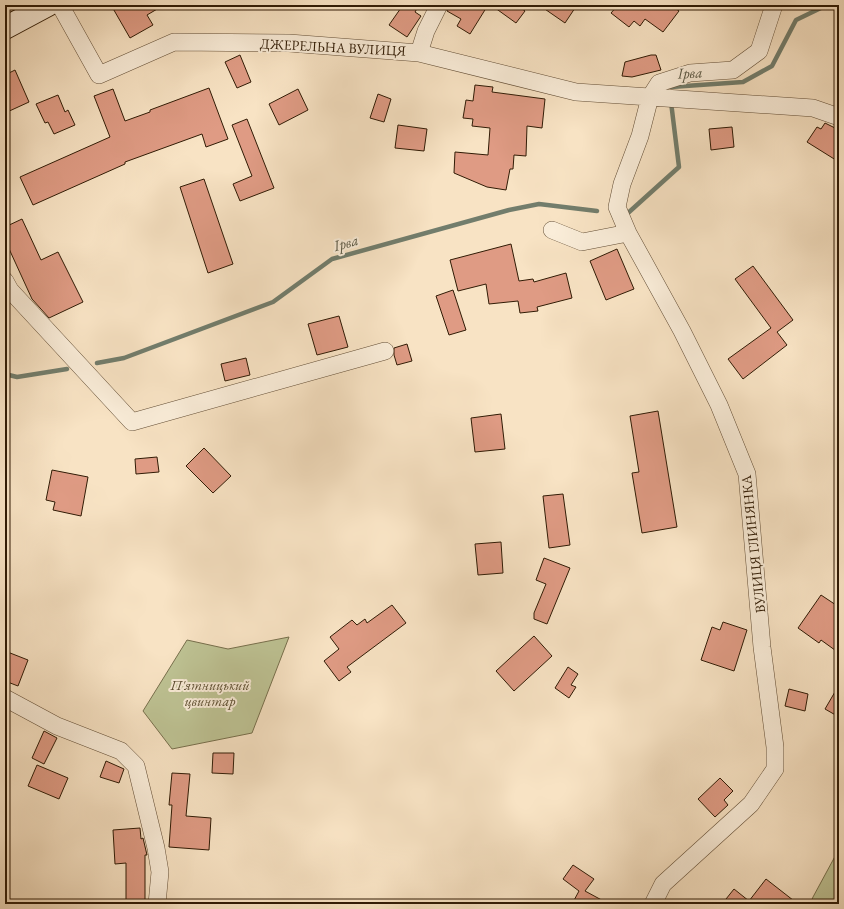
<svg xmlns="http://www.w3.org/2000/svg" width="844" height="909" viewBox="0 0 844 909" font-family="'EB Garamond',serif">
<rect width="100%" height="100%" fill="#f8e3c4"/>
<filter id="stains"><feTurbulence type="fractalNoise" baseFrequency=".005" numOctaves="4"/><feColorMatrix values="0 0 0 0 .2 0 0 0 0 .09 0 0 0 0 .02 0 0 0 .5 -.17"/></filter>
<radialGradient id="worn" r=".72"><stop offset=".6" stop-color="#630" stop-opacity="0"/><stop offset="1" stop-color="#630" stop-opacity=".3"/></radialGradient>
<path fill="#bec394" stroke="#776f4c" d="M289,637l-37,96 -80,16 -29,-38 44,-71 41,9z
M839,849v55h-29l3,-7z"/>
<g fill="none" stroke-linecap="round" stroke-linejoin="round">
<path stroke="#727d6c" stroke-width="4.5" d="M671,87l72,-5 29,-16 24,-46 31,-15
M628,213l51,-46 -8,-65
M97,363l27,-5 149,-56 59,-43 177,-49 30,-6 58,7
M5,374l12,3 50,-8"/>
</g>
<path fill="#df9b84" stroke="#301b05" d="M111,5h53l-17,10 6,10 -23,13z
M403,5h16l-4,7 6,4 -14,21 -18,-12z
M449,5h39l-18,29 -13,-8 4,-7 -14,-8z
M491,5h26l8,6 -9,12z
M539,5h38l-12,18z
M618,5h53l8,6 -16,21 -18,-13 -5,7 -6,-5 -5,6 -18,-14z
M240,55l11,27 -14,6 -12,-26z
M651,55h5l5,15 -29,7 -10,-1 3,-14z
M15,70l14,32 -24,11v-38z
M475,85l18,2 -1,5 53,7 -3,29 -15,-2 -1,30 -12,-1 -1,14h-3l-4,21 -19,-3 -33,-14 1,-21 33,3 2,-27 -18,-2 1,-7 -10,-1 3,-18 7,1z
M209,88l19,51 -22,8 -4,-13 -77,28v2l-92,41 -13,-28 90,-40 -16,-41 19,-7 12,32 25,-9v-2z
M298,89l10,21 -29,15 -10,-21z
M378,94l13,5 -7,23 -14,-4z
M58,95l7,17 3,-2 7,15 -21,9 -6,-12 -3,1 -9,-19z
M247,119l27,69 -34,13 -7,-17 19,-8 -20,-51z
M825,123l14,7v32l-32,-20 10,-15 4,2z
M398,125l29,4 -3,22 -29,-3z
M732,127l2,20 -23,3 -2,-21z
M204,179l29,85 -25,9 -28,-86z
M22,219l19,41 17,-8 25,50 -34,16 -17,-19 -27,-59v-13z
M511,244l8,37 14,-2 1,3 32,-9 6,25 -35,9 1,4 -18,2 -2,-12 -29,3 -3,-20 -28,7 -8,-31z
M617,249l17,40 -28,11 -16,-39z
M753,266l40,54 -16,12 10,13 -44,34 -15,-20 43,-31 -36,-49z
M453,290l13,40 -17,5 -13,-39z
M339,316l9,31 -31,8 -9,-31z
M407,344l5,17 -15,4 -3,-10v-7z
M246,358l4,17 -25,6 -4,-17z
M658,411l19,116 -35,6 -10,-60 7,-1 -9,-56z
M501,414l4,35 -30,3 -4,-34z
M204,448l27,28 -18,17 -27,-27z
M157,457l2,15 -23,2 -1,-15z
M52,470l36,7 -7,39 -28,-6 2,-8 -9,-2z
M563,494l7,51 -21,3 -6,-52z
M501,542l2,31 -25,2 -3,-31z
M544,558l26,10 -23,56 -13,-5v-6l12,-29 -10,-4z
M821,595l18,12v46l-18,-13 -2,3 -21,-15z
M392,605l14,18 -59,44 4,5 -12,9 -15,-20 15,-12 -9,-12 22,-17 5,5 8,-6 2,4z
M723,622l24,8 -13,41 -33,-11 11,-33 8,3z
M534,636l18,20 -38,35 -18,-20z
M5,651l23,9 -10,26 -13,-5z
M568,667l10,7 -7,11 5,2 -7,11 -14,-10z
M839,685v32l-14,-8z
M789,689l19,5 -3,17 -20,-5z
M44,731l13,7 -13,26 -12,-6z
M213,753h21l-1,21 -21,-1z
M106,761l18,8 -5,14 -19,-6z
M37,765l31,13 -9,21 -31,-13z
M172,773l18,1 -4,42 25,2 -2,32 -40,-3 3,-42h-3z
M720,778l13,13 -9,9 4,5 -13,12 -17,-18z
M140,828l1,11 2,-1 4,17h-2v49h-19v-41l-11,1 -2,-34z
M573,865l21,14 -9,12 24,13h-37l7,-13 -16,-12z
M766,879l32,25h-76l12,-15 15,12z"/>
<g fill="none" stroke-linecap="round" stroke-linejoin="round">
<defs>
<path id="street" d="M60,5l39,70 75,-33 115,1 130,10 157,39 237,16 26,9
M419,53l7,-22 13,-26
M552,230l30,12 46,-9
M5,281l5,9 122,132 253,-71
M5,698l52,28 64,25 15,15 20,82 4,24 -3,32
M653,904l10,-20 88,-80 24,-35v-22l-13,-100 -15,-173 -28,-69 -37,-74 -54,-98 -11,-26 5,-23 18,-48 10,-39 9,-14 31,-10 43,-3 26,-19 15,-46"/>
<path id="secondary" d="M5,28l43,-23"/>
</defs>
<use href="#street" stroke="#624d35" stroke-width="18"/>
<use href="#secondary" stroke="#301b05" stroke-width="24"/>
<use href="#street" stroke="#faedd9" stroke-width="17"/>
<use href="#secondary" stroke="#faedd9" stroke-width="22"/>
</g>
<g text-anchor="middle" stroke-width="4" stroke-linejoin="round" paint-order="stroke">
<g font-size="14" fill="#301b05" stroke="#faedd9">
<text transform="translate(333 47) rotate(3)" y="5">ДЖЕРЕЛЬНА ВУЛИЦЯ</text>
<text transform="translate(753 544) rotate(-96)" y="5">ВУЛИЦЯ ГЛИНЯНКА</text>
</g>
<g font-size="14" font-style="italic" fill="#5b4d30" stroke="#faedd9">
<text x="210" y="690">П'ятницький<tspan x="210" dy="16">цвинтар</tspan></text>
</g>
<g font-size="15" font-style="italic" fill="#565441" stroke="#faedd9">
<text transform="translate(690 73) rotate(-4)" y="5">Ірва</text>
<text transform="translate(346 243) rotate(-16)" y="5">Ірва</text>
</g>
</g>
<rect width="844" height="909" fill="none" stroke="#f8e3c4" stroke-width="20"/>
<rect x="6" y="6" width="832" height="897" fill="none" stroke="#301b05" stroke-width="2"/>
<rect x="10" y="10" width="824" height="889" fill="none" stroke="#301b05"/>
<rect width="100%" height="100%" filter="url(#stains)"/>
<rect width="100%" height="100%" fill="url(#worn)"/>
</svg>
